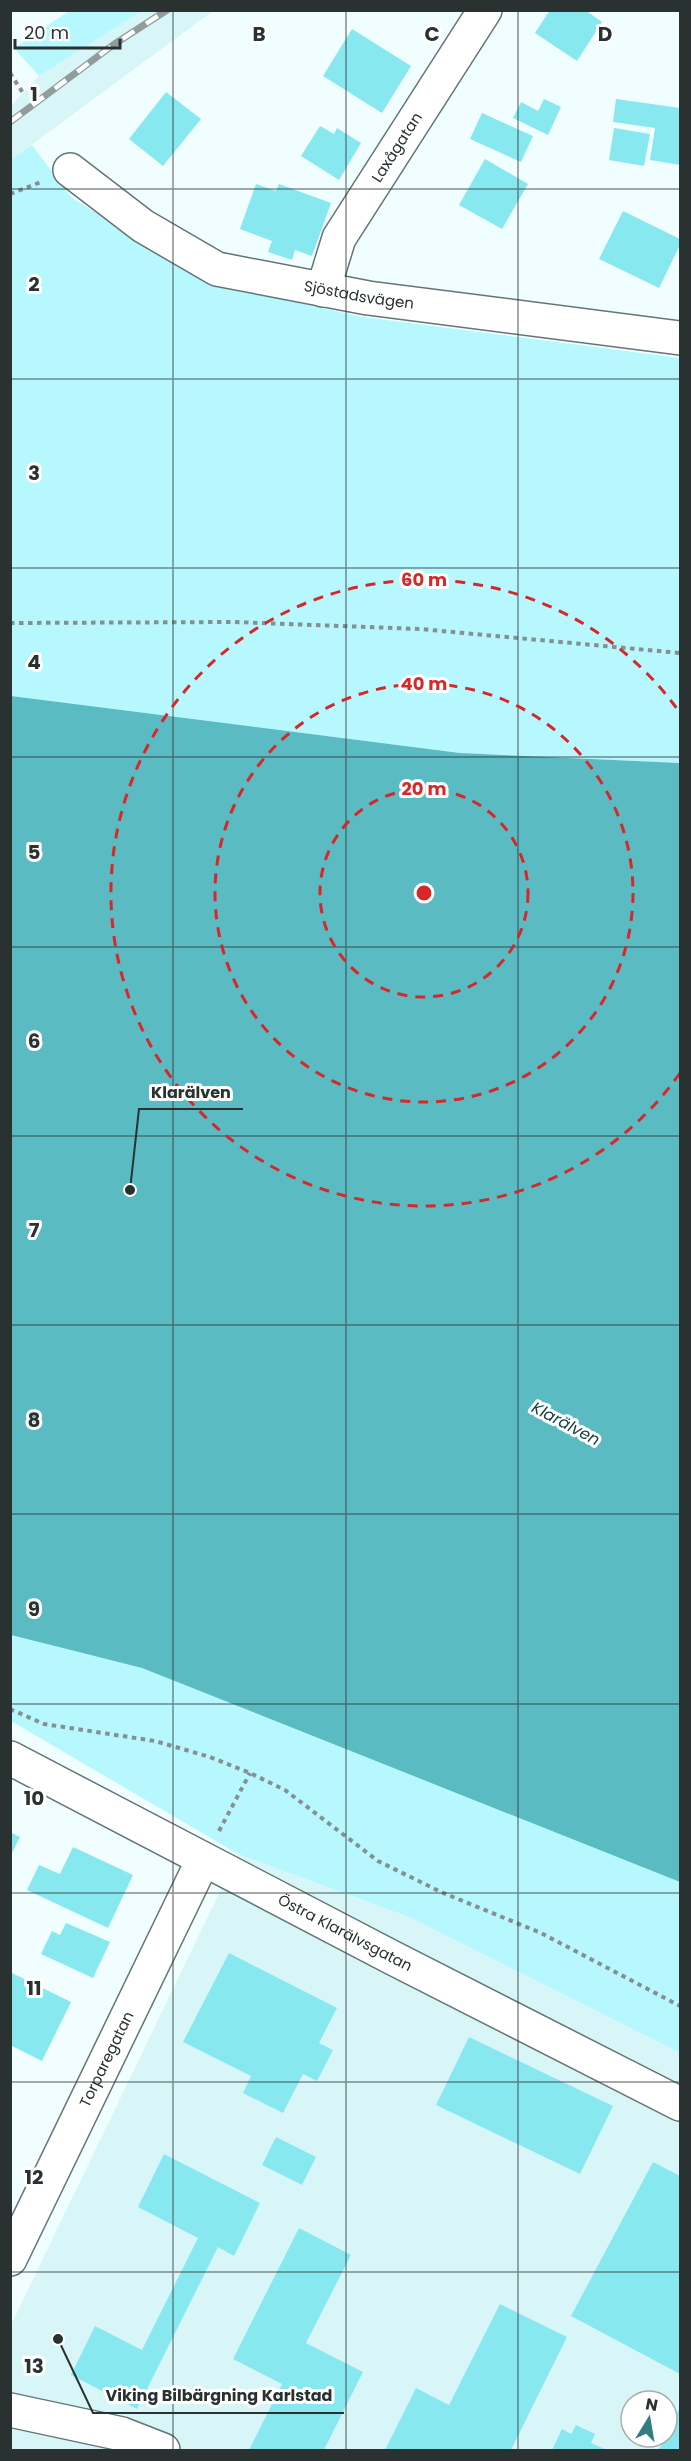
<svg xmlns="http://www.w3.org/2000/svg" width="691" height="2461" viewBox="0 0 691 2461" font-family="Poppins,sans-serif">
<rect width="100%" height="100%" fill="#f1feff"/>
<path fill="#d8f6f8" fill-rule="evenodd" d="M142,11h71l-202,149 -1,-53 29,-31z
M238,1854l171,63 271,136v397h-669l-1,-123zM631,2401h36v36h-36z"/>
<path fill="#b6f8fe" d="M69,11v-1l73,1 -103,65 -25,-28z
M32,145l40,53 137,85 154,34 317,41v405l-220,-10 -449,-57 -1,-536z
M11,1635l131,33 538,214v171l-271,-136 -171,-63 -227,-133z"/>
<path fill="#5bbbc3" d="M11,696l449,57 220,10v1119l-538,-214 -131,-33z"/>
<path fill="#88e8ef" d="M550,10h35l17,12 -25,39 -42,-28z
M352,29l59,37 -29,47 -59,-37z
M166,92l35,27 -38,47 -34,-27z
M544,99l17,8 -13,28 -35,-17 8,-16 17,9z
M616,99l64,9v57l-30,-5 5,-32 -42,-6z
M482,113l51,23 -12,26 -51,-23z
M320,126l14,8 3,-6 24,15 -22,37 -38,-24z
M614,128l36,6 -6,32 -35,-6z
M485,159l43,25 -26,45 -43,-24z
M256,184l20,7 3,-7 52,19 -19,53 -17,-6 -3,10 -24,-8 4,-11 -32,-12z
M623,211l57,28v6l-21,43 -60,-29z
M10,1832l10,5 -10,20z
M73,1847l60,28 -25,53 -81,-38 12,-25 21,9z
M66,1923l44,19 -17,36 -52,-24 11,-23 8,4z
M229,1953l108,55 -18,35 14,7 -16,31 -14,-7 -20,39 -40,-20 8,-17 -68,-34z
M10,1972l61,30 -29,59 -32,-16z
M469,2037l144,69 -33,68 -144,-69z
M276,2137l40,20 -14,28 -40,-20z
M164,2154l96,49 -26,53 -16,-9 -81,162 -66,-34 24,-49 47,24 56,-112 -60,-31z
M653,2162l27,14v198l-109,-58z
M299,2228l52,27 -45,88 57,29 -39,78h-75l33,-66 -49,-25z
M500,2304l67,33 -56,113h-126l31,-62 33,17z
M680,2406v44h-22l9,-13z
M576,2425l19,9 -4,9 16,7h-55l10,-21 9,5z"/>
<g fill="none" stroke-linecap="round" stroke-linejoin="round">
<defs>
<g id="minor">
<path id="s1" d="M70,170l73,56 74,43 151,29 312,40"/>
<path id="s2" d="M323,290l16,-52 146,-228"/>
<path id="s3" d="M10,1758l381,199 289,147"/>
<path id="s4" d="M10,2259l193,-399"/>
<path d="M10,2410l112,24 41,16"/>
</g>
</defs>
<use href="#minor" stroke="#637576" stroke-width="36"/>
<path stroke="#869090" stroke-width="4" stroke-dasharray="4.5 4.5" stroke-linecap="butt" d="M10,73l13,20
M10,194l31,-12
M10,623l224,-1 186,7 260,24
M10,1709l34,15 111,17 55,16 40,16 35,17 93,71 63,31 100,41 139,73
M219,1831l31,-58"/>
<use href="#minor" stroke="#fff" stroke-width="33"/>
<defs>
<path id="rail" d="M10,122l103,-77 54,-35"/>
</defs>
<use href="#rail" stroke="#919c9d" stroke-width="7"/>
<use href="#rail" stroke="#fff" stroke-width="4.5" stroke-dasharray="14" stroke-linecap="butt"/>
</g>
<path fill="none" stroke="#293131" stroke-width="1.5" stroke-opacity="0.55" d="M173,10v2440M346,10v2440M518,10v2440M10,189h670M10,379h670M10,568h670M10,757h670M10,947h670M10,1136h670M10,1325h670M10,1514h670M10,1704h670M10,1893h670M10,2082h670M10,2272h670"/>
<g fill="none" stroke="#d62828" stroke-width="3" stroke-dasharray="10 8">
<circle cx="424" cy="893" r="104"/>
<circle cx="424" cy="893" r="209"/>
<path d="M680 1073A313 313 0 1 1 680 713"/>
</g>
<g text-anchor="middle" stroke-width="6" stroke-linejoin="round" paint-order="stroke">
<g font-size="15" fill="#293131" stroke="#fff">
<text dy="5" stroke="none"><textPath href="#s2" startOffset="162">Laxågatan</textPath></text>
<text dy="5" stroke="none"><textPath href="#s1" startOffset="322">Sjöstadsvägen</textPath></text>
<text dy="5" stroke="none"><textPath href="#s3" startOffset="378">Östra Klarälvsgatan</textPath></text>
<text dy="5" stroke="none"><textPath href="#s4" startOffset="222">Torparegatan</textPath></text>
</g>
<g font-size="16" font-style="italic" fill="#154245" stroke="#fff">
<text transform="translate(566 1423) rotate(28)" y="6">Klarälven</text>
</g>
</g>
<g font-size="20" text-anchor="middle" font-weight="bold" fill="#293131" stroke="#fff" stroke-width="6" stroke-linejoin="round" paint-order="stroke">
<text x="259" y="41">B</text>
<text x="432" y="41">C</text>
<text x="605" y="41">D</text>
<text x="34" y="101">1</text>
<text x="34" y="291">2</text>
<text x="34" y="480">3</text>
<text x="34" y="669">4</text>
<text x="34" y="859">5</text>
<text x="34" y="1048">6</text>
<text x="34" y="1237">7</text>
<text x="34" y="1427">8</text>
<text x="34" y="1616">9</text>
<text x="34" y="1805">10</text>
<text x="34" y="1995">11</text>
<text x="34" y="2184">12</text>
<text x="34" y="2373">13</text>
</g>
<circle cx="424" cy="893" r="9" fill="#d62828" stroke="#fff" stroke-width="3"/>
<g font-size="18" text-anchor="middle" font-weight="bold" fill="#d62828" stroke="#fff" stroke-width="6" stroke-linejoin="round" paint-order="stroke">
<text x="424" y="586">60 m</text>
<text x="424" y="690">40 m</text>
<text x="424" y="795">20 m</text>
</g>
<path fill="none" stroke="#293131" stroke-width="2" d="M130 1190L139 1109H243M58 2339L93 2413H344"/>
<g fill="#293131" stroke="#fff" stroke-width="2">
<circle cx="130" cy="1190" r="6"/>
<circle cx="58" cy="2339" r="6"/>
</g>
<g font-size="16" text-anchor="middle" font-weight="bold" fill="#293131" stroke="#fff" stroke-width="6" stroke-linejoin="round" paint-order="stroke">
<text x="191" y="1098">Klarälven</text>
<text x="219" y="2401">Viking Bilbärgning Karlstad</text>
</g>
<rect width="691" height="2461" fill="none" stroke="#293131" stroke-width="24"/>
<g transform="translate(649 2419) rotate(11)"><circle r="28" fill="#ffffff" stroke="#a9adad" stroke-width="1.5"/>
<path d="M0-4.5L10 22L0 15L-10 22Z" fill="#347c82"/>
<text y="-9" font-size="16" font-weight="bold" text-anchor="middle" fill="#293131">N</text>
</g>
<path d="M15 39v9h105v-9" fill="none" stroke="#293131" stroke-width="3"/>
<text x="24" y="39" font-size="18" fill="#293131" stroke="#ffffff" stroke-width="4.5" paint-order="stroke">20 m</text>
</svg>
